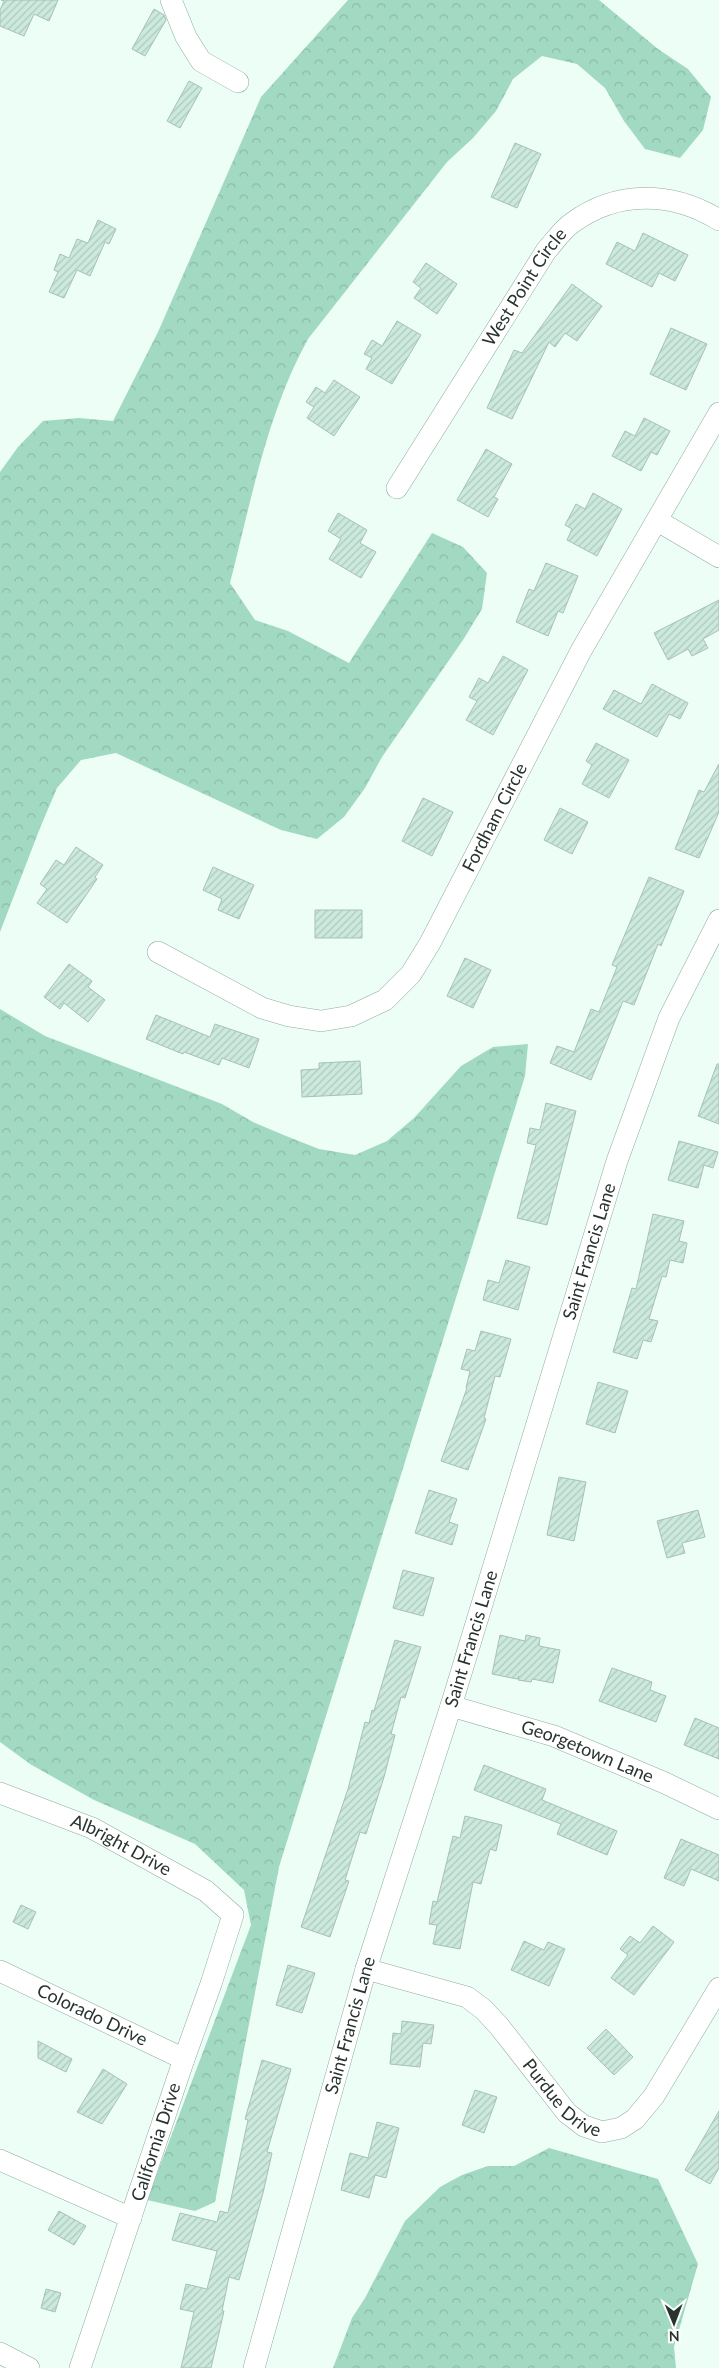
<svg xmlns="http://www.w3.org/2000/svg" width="719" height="2368" viewBox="0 0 719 2368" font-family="Lato,sans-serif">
<defs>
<pattern id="forest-crowns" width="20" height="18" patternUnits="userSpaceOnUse" patternTransform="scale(1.25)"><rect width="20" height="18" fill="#a2d9c3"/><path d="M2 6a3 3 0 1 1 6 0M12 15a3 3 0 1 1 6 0" fill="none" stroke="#8cbba8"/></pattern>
<pattern id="building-hatch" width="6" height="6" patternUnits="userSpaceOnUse" patternTransform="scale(1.25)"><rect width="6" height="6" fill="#cce9dd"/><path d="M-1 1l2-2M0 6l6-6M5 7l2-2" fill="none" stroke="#afc8be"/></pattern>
</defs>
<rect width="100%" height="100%" fill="#edfef7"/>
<path fill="url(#forest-crowns)" d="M348,0h251l59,49 30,20 23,28 -8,33 -23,28 -35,-9 -21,-28 -19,-33 -28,-24 -35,-8 -29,23 -17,32 -23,27 -26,24 -139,177c-41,74 -57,162 -78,244l25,37 33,11 61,32 83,-130 31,14 24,26 -5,36 -19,31 -81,117 -17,31 -21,29 -27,22 -36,-9 -165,-77 -35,7 -24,28 -17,40 -40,104v-460l18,-25 25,-26 36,-3 34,3 45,-89 103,-235z
M0,1009l45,27 177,68 31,18 33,14 33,13 36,6 32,-14 27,-23 47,-52 32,-19 35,-3 -3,32 -246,791 -64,335 -20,9 -48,-11 104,-275 -7,-35 -49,-46 -101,-44 -64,-36 -30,-22z
M549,2148l109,31 40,85 -24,83 2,21h-343l19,-50 13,-20 40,-77 35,-34 22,-12 26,-9h26z"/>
<path fill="url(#building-hatch)" stroke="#a6c1b6" d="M1,0h57l-9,21 -15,-7 -10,22 -24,-10v-16l4,-9z
M154,9l10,6 2,5 -21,36 -13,-7z
M189,81l13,7 -22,40 -13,-7z
M515,143l26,11 -24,54 -26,-11z
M98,220l18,9 -7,15 -4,-2 -15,34 -13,-6 -13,28 -15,-6 9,-20 -4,-2 6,-16 9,4 8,-19 11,4z
M643,233l45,22 -13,26 -16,-8 -7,14 -46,-23 11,-22 18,9z
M426,263l31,21 -20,30 -23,-16 7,-10 -8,-6z
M572,284l30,22 -25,35 -12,-8 -10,14 -6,-5 -37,77 -25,-11 27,-58 8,3z
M397,321l24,14 -29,49 -26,-15 6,-11 -8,-4 8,-14 10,6z
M671,328l36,16 -21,46 -36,-16z
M334,380l26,17 -26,39 -27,-18 7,-11 -8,-5 10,-15 9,6z
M644,418l26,13 -13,24 -6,-3 -10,19 -29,-15 13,-25 10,5z
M486,449l26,15 -18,33 4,2 -10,18 -31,-17z
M593,493l29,16 -25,47 -30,-16 5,-11 -7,-4 11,-21 9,5z
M338,513l29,17 -7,13 16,9 -15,26 -32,-19 12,-20 -13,-8z
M546,563l32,13 -15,37 -5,-2 -10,25 -32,-14 13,-33 5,2z
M719,600v30l-16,9 5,9 -16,8 -4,-7 -20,11 -14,-27z
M503,656l25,14 -35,65 -27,-15 11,-19 -8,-4 10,-19 9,5z
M652,684l36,19 -8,16 -11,-5 -12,23 -54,-28 11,-19 27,14z
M596,743l33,17 -20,38 -27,-14 10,-19 -6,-4z
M719,764v48l-20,46 -24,-9 24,-59 5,2z
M423,798l30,14 -21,44 -30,-15z
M560,808l28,14 -16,32 -28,-14z
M76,847l27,18 -8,12 2,2 -30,44 -30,-20 10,-14 -7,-5 16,-24 8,5z
M213,867l41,18 -15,34 -21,-9 4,-11 -19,-9z
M649,877l35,14 -23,55 -3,-2 -24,61 -11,-4 -32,79 -41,-17 7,-17 17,6 17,-43 8,3 18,-45 -5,-2z
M315,910h47v28h-47z
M465,958l26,12 -18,38 -26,-12z
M69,964l23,17 -4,6 17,13 -17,22 -24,-19 -4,6 -16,-12z
M156,1015l54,22 5,-13 44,15 -10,29 -27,-10 -3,7 -35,-13 -1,2 -37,-15z
M360,1061l2,33 -60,3 -1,-27 18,-1v-6z
M717,1064h2v60l-21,-8z
M546,1103l30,8 -29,114 -30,-7 19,-73 -9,-2 3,-15 10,2z
M679,1141l39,11 -5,16 -9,-3 -6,23 -30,-8z
M653,1214l31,7 -5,20 8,2 -4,20 -13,-3 -4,17 -4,-1 -13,43 9,2 -7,21 -8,-2 -6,19 -24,-7 19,-64 4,1z
M506,1260l24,7 -12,43 -35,-10 5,-20 11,3z
M481,1331l30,8 -11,38 -5,-1 -11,42 2,1 -18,51 -27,-9 26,-73h-1l4,-17 -9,-2 6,-20 8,2z
M598,1382l30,9 -13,42 -29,-9z
M559,1477l27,5 -12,59 -27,-6z
M429,1490l28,9 -8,23 9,3 -6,20 -37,-12z
M698,1510l7,27 -23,6 3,10 -18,5 -10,-37z
M403,1570l31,8 -11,38 -30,-8z
M500,1635l25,6 1,-6 14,3 -1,8 21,4 -7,33 -21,-4 -1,3 -13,-2 1,-4 -2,3 -25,-5z
M395,1640l26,7 -16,51 -4,-1 -10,37 4,1 -11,42 -18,57 -6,-2 -15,48 4,1 -19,56 -29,-10 47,-138 17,-67 4,1 3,-13 2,1z
M612,1668l40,14 -2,8 16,6 -10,26 -57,-21z
M695,1718l24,10v31l-35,-14z
M484,1765l62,24 -4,11 75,31 -10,24 -50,-21 4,-10 -87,-34z
M465,1816l37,9 -6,26 -6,-2 -9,35 -8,-2 -13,67 -27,-5 4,-19 -8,-1 4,-23 4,1 16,-66 7,2z
M681,1839l38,16v26l-28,-12 -7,17 -20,-8z
M21,1905l15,7 -8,17 -15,-7z
M653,1926l21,16 -40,53 -23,-17 17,-23 -8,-6 10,-13 10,7z
M524,1941l20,9 4,-8 17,7 -16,37 -38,-16z
M288,1965l27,8 -13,40 -26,-8z
M402,2021l32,4 -3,19 -8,-1 -3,24 -30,-3 3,-31 8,1z
M606,2029l27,28 -19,18 -27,-27z
M38,2041l34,18 -6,13 -28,-14z
M262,2060l29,9 -24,83 5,1 -9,40 -24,87 -10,-3 -7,34h2l-13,57h-30l13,-56 -14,-3 6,-25 21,5 10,-38 -45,-11 8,-27 37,9 3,-11 8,2 20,-93 -3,-1z
M103,2069l24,15 -25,40 -25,-12z
M475,2090l22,7 -13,36 -22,-8z
M719,2111v57l-9,16 -25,-14z
M377,2122l22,6 -13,50 -11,-3 -6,23 -28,-8 9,-37 18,5z
M59,2211l27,15 -12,19 -26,-15z
M46,2289l15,4 -6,19 -14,-4z"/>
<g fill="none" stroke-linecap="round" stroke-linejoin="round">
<defs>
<g id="minor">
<path d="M171,0l15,37 15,24 37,21"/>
<path id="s1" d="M397,488l149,-237c8,-9 16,-21 26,-28 45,-33 100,-32 147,-3"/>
<path d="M658,521l61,36"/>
<path id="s2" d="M158,952l104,56 27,8 32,5 30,-5 34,-16 26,-26 19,-31 152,-294 137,-236"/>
<path id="s3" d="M451,1706l103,30 111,47 54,26"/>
<path id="s4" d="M0,1793l92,35 114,63 27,24 -22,69 -27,75 -104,309"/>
<path id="s5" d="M366,1969l101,28 16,12 16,17 68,87 17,13 18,6 19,-4 14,-9 19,-23 65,-108"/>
<path id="s6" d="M0,1971l184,88"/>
<path d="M0,2160l131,58"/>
<path d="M0,2353l29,15"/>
<path id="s7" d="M254,2368l112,-399 85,-263 166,-545 52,-143 50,-98"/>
</g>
</defs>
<use href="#minor" stroke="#90aba0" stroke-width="22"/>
<use href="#minor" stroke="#fff" stroke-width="21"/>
</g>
<g text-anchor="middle" stroke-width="5" stroke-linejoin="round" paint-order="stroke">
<g font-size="18" fill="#29342f" stroke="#fff">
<text dy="6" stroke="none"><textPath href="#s1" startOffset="238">West Point Circle</textPath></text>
<text dy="6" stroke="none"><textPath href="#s2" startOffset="461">Fordham Circle</textPath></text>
<text dy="6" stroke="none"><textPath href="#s7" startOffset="1166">Saint Francis Lane</textPath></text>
<text dy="6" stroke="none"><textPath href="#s7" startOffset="761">Saint Francis Lane</textPath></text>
<text dy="6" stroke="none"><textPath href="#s3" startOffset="144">Georgetown Lane</textPath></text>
<text dy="6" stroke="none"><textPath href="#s4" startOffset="132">Albright Drive</textPath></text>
<text dy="6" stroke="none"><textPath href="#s6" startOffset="102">Colorado Drive</textPath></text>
<text dy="6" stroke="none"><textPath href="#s7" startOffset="356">Saint Francis Lane</textPath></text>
<text dy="6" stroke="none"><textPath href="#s5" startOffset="245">Purdue Drive</textPath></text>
<text transform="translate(156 2142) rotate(-72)" y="6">California Drive</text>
</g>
</g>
<g transform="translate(674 2323) rotate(179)" stroke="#ffffff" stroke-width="4" paint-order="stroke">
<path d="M0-4L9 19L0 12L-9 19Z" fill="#29342f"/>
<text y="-8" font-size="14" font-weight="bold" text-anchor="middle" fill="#29342f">N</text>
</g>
</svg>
